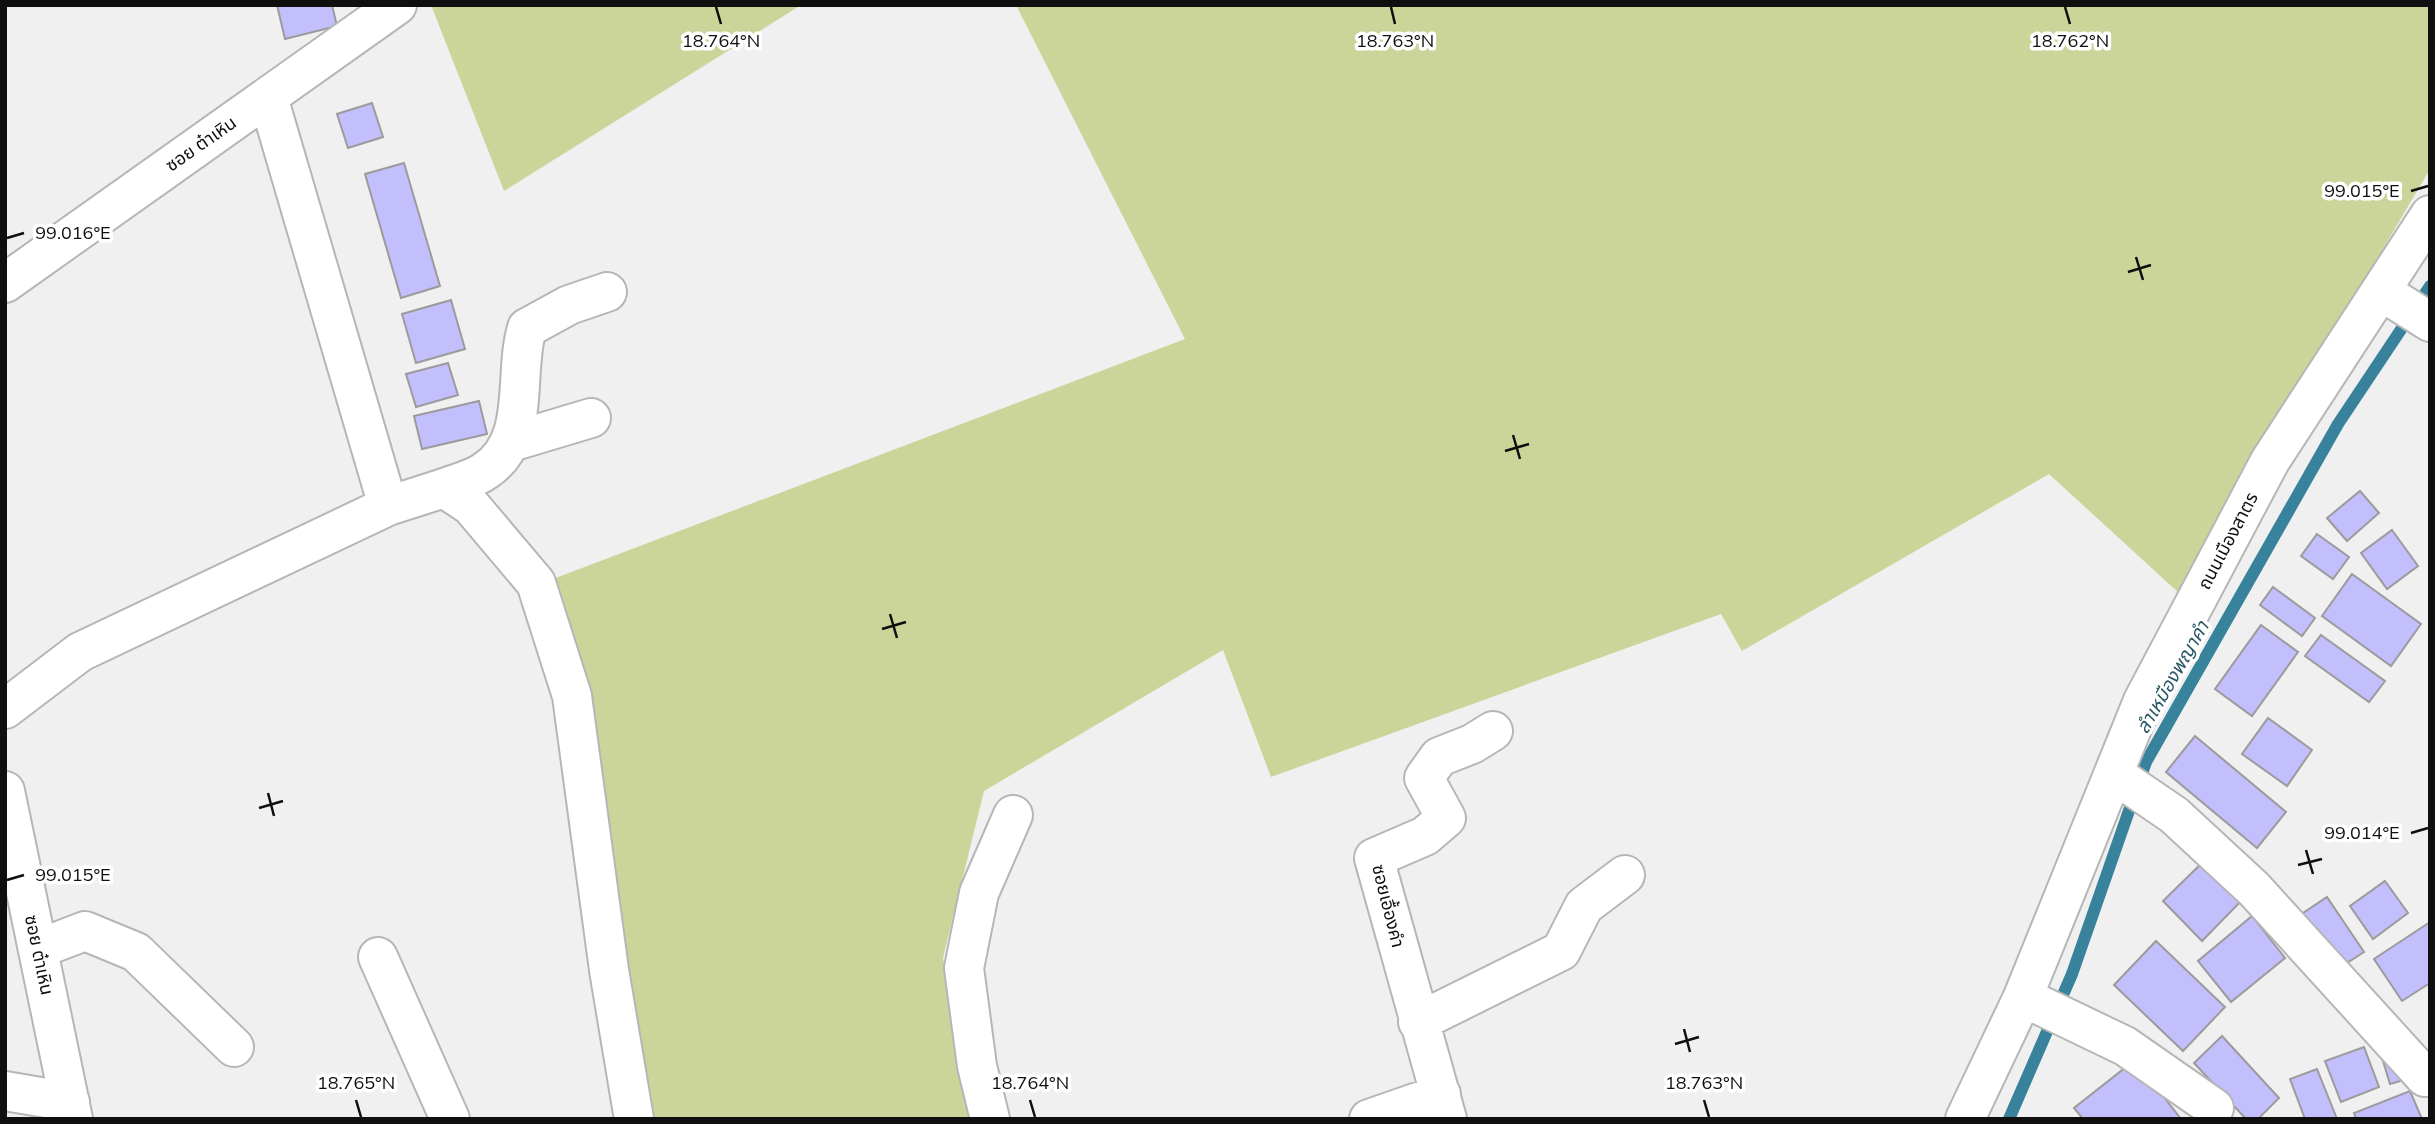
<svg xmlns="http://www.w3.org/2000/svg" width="2435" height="1124" viewBox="0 0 2435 1124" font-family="Mulish,'Noto Sans Thai',sans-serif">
<rect width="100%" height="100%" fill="#f0f0f1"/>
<path fill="#cbd599" d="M431,5h370l-297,186z
M1016,5h1414v164l-250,425 -131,-120 -307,177 -21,-37 -450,163 -48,-127 -239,141 -41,167 33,161h-330l-93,-540 632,-240z"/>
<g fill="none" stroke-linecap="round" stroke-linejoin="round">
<path stroke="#38839b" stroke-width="12" d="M2009,1119l63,-145 74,-212 192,-338 92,-138"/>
</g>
<path fill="#c3befc" stroke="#9b9b9c" stroke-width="2" d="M277,5h55l5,21 -52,13z
M372,103l11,34 -35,11 -11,-34z
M404,163l36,123 -39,12 -36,-124z
M451,300l14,49 -49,14 -14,-49z
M448,363l10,32 -42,12 -10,-33z
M479,401l8,33 -65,15 -8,-33z
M2360,491l19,22 -32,28 -20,-23z
M2392,530l26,36 -31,23 -26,-36z
M2317,534l32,23 -16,22 -32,-23z
M2352,574l69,50 -30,42 -69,-50z
M2273,587l42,31 -13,18 -42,-31z
M2261,625l37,27 -46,64 -37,-27z
M2321,635l64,46 -16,21 -64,-46z
M2268,718l44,32 -25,36 -45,-32z
M2195,736l91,76 -29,36 -91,-76z
M2208,857l38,39 -44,45 -39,-40z
M2385,881l23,32 -35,26 -23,-33z
M2327,897l37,55 -28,18 -36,-55z
M2252,916l33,42 -54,44 -33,-41z
M2430,922v61l-28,18 -28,-42z
M2156,941l69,66 -42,44 -69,-66z
M2222,1036l57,62 -21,21h-12l-52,-56z
M2364,1047l15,40 -38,15 -16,-41z
M2401,1056l6,23 -17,5 -7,-23z
M2135,1060l46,59h-98l-9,-11z
M2317,1069l20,50h-32l-15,-40z
M2410,1091l12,28h-66l-2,-6z"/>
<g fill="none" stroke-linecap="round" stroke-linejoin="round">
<defs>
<path id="minor" d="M268,97l120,409
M5,283l392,-278
M2381,291l49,31
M511,442l80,-24
M444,488c13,-5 30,-9 41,-17 47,-30 28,-97 42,-143l42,-23 38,-13
M5,709l75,-57 308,-146 56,-18 27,18 65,77 36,113 37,274 25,149
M2114,774l60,41 80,74 171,188
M5,791l68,328
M38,949l47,-18 51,21 98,95
M378,957l72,162
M2023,997l102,49 89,62
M1418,1022l143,-71 23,-45 41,-31
M5,1091l65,11
M990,1119l-13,-53 -13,-98 15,-75 34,-78
M1369,1119l72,-25
M1447,1119l-73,-261 51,-22 21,-18 -22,-40 15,-21 33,-13 21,-13
M1965,1119l58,-122 120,-296 127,-240 160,-246"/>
</defs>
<use href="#minor" stroke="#b6b6b7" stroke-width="42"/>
<use href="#minor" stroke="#fff" stroke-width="38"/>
</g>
<path fill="none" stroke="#0f0f10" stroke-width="2.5" d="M716,7l5,17M1391,7l4,17M2065,7l5,17M2411,191l17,-5M7,238l17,-5M2136,257l7,23M2128,272l23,-7M1513,435l7,24M1505,451l24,-7M890,614l7,24M882,629l24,-7M268,793l6,23M259,808l24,-7M2411,833l17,-5M2306,850l7,24M2298,865l24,-6M7,880l17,-5M1684,1029l6,23M1675,1044l24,-7M356,1100l5,17M1030,1100l5,17M1704,1100l5,17"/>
<g text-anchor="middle" stroke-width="7" stroke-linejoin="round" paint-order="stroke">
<g font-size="18" fill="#0f0f10" stroke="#fff">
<text transform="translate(201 144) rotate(-35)" y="6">ซอย ต๋าเหิน</text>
<text transform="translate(2228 541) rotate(-62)" y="6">ถนนเมืองสาตร</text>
<text transform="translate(1388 906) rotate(76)" y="6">ซอยเอื้องคำ</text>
<text transform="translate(39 955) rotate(78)" y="6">ซอย ต๋าเหิน</text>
</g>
<g font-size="19" font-style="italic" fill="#2a5766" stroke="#fff">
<text transform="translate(2172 677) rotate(-60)" y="7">ลำเหมืองพญาคำ</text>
</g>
</g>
<g font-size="18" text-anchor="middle" fill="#0f0f10" stroke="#fff" stroke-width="7" stroke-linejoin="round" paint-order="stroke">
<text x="721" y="47">18.764°N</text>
<text x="1395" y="47">18.763°N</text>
<text x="2070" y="47">18.762°N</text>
<text x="2362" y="197">99.015°E</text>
<text x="73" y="239">99.016°E</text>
<text x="2362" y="839">99.014°E</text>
<text x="73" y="881">99.015°E</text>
<text x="356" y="1089">18.765°N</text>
<text x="1030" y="1089">18.764°N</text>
<text x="1704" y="1089">18.763°N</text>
</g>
<rect width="2435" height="1124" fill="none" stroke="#0f0f10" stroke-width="14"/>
</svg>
